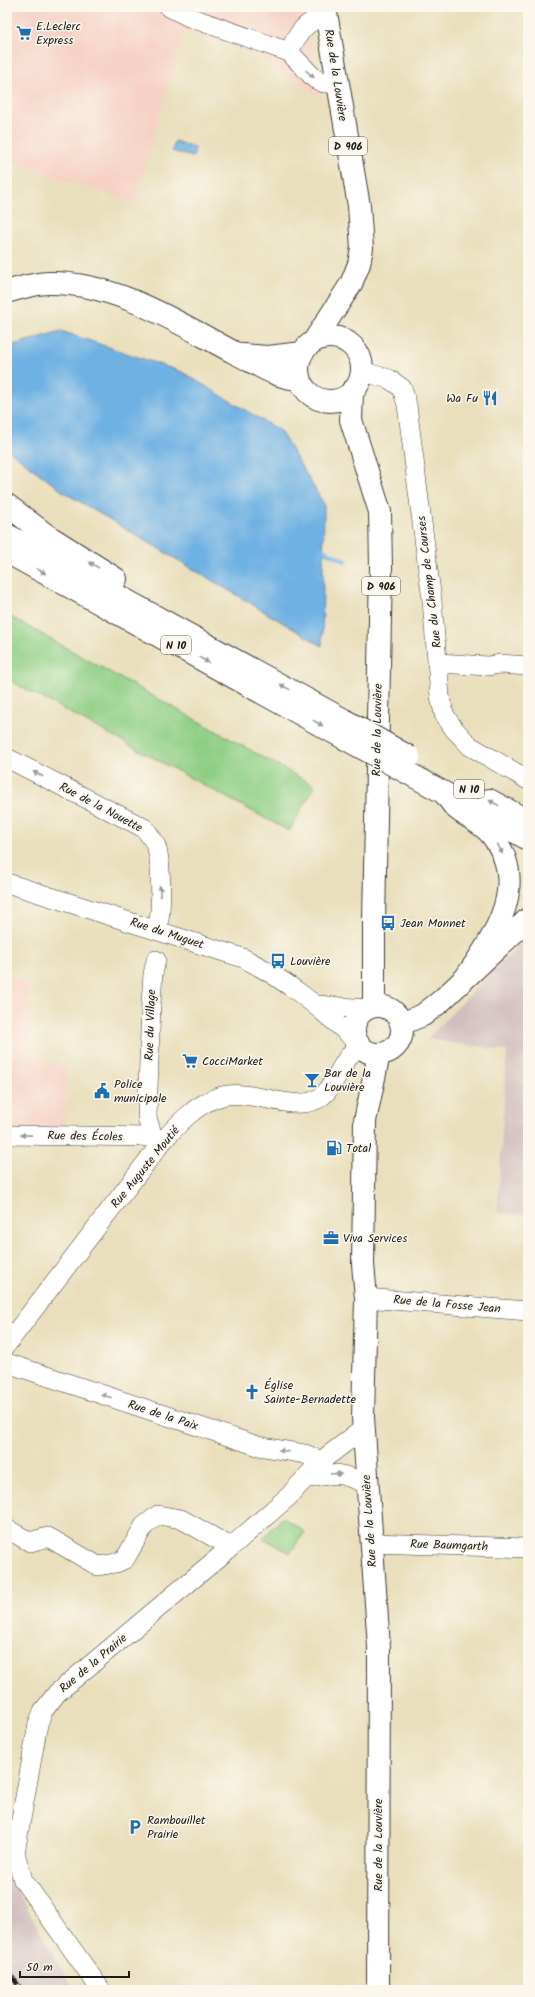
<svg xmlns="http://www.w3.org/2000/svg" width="535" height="1997" viewBox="0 0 535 1997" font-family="Kalam,sans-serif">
<rect width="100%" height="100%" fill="#fbf7ec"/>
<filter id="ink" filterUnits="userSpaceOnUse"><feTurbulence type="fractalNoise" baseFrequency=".025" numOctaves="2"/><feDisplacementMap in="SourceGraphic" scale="8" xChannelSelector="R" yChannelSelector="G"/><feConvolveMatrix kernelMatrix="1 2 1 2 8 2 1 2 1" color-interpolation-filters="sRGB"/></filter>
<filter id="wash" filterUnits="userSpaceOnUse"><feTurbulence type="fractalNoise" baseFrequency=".012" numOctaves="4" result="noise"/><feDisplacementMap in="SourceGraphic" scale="16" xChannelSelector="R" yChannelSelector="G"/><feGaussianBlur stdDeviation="0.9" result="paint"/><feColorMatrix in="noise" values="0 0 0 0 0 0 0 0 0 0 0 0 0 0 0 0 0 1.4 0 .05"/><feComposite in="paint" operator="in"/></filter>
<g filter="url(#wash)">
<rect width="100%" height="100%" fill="#e9dfbc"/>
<path fill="#f6d1c5" d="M7,7h296l19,92 -63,-43 -75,-26 -49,173 -128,-42z
M7,976l22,8v70l37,13 -2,62 -57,-2z"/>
<path fill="#d1bfbf" d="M528,934v281l-31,-2 10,-162 -80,-12z
M7,1873l62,109 5,8h-67z"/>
<path fill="#8fcf85" stroke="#567650" d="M7,615l308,171 -26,45 -282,-152z
M283,1517l22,15 -15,21 -27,-15z"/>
<path fill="#6eb1e3" stroke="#456680" d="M175,141l20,7 -2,9 -21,-6z
M61,331l121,41 98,59 44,73 -2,142 -260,-155 -52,-40 -3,-5v-94l3,-6z"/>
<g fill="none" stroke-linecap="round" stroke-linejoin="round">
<path stroke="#6eb1e3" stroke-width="4.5" d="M318,548l28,13"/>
</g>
</g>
<g filter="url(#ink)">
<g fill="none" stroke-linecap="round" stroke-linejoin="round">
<defs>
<path id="minor" d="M169,7l20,10 100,35 26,27 9,4h14
M289,52c9,-19 16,-31 37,-36
M361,371l28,8 13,9 5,17 25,196 8,95 4,18 10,15 16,17 58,34
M438,663l50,3 12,-2 28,2
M7,758l137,70c4,5 10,12 12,18 6,16 6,68 1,83
M7,883l236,75c44,22 76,49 112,82
M317,1005l48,4
M7,1135l146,2 9,5
M153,1137l-6,-19 4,-115 2,-29 3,-14
M366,1298l162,13
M7,1344l155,-202c16,-18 36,-40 60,-46 31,-8 74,19 99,1 12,-9 17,-26 26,-38 3,-5 8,-9 12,-14
M7,1363l251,83 47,8 16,7
M305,1479c31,-6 32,-8 61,5
M7,1529l23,13 18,-5 50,29 18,-3 9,-4 19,-33 14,-11 23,4 50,28
M371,1543l157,5
M101,1990l-78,-110 -8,-27 23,-129 5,-13 14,-18 174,-146 58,-51 32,-35 42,-32"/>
<path id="major" d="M7,292c13,-4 28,-9 42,-9 67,-1 129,40 186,70 21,10 40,25 64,26
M298 369a32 32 0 1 1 64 0a32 32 0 1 1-64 0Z
M314,341l37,-57 8,-20 3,-16 -3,-42 -34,-199
M243,355l25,2 34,-4
M352,391l-1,29 29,92 1,55 -7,354v85
M7,505l38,29 71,45
M7,535l337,185
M7,552l337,186
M408,773l120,66
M444,793c4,4 7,10 11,14 11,10 25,15 35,26 41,49 6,101 -24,144
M489,800l39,21
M354 1030a24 24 0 1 1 48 0a24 24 0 1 1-48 0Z
M401,1024l22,-9 18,-14 87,-82
M378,1990l1,-343 -16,-230 3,-119 -3,-34 2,-143 14,-67"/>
</defs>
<use href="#minor" stroke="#3b3934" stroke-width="20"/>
<use href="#major" stroke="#3b3934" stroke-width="24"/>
<use href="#minor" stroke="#fff" stroke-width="19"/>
<use href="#major" stroke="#fff" stroke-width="22"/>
<defs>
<path id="rail" d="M7,1970l15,20"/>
</defs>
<use href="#rail" stroke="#1c1c1c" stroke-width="4.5"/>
<use href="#rail" stroke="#fbf7ec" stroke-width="3" stroke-dasharray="9" stroke-linecap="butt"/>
<defs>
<path id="major-bridge" d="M344,720l65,37
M344,738l64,35"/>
</defs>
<use href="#major-bridge" stroke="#3b3934" stroke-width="24" stroke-linecap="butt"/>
<use href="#major-bridge" stroke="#fff" stroke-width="22"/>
</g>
<defs><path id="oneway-solid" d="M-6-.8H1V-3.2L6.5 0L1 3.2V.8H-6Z"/></defs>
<g fill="#999">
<use href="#oneway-solid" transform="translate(310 74) rotate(42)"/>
<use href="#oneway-solid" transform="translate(94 565) rotate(-148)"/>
<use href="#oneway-solid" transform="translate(41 571) rotate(29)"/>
<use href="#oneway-solid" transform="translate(204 660) rotate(29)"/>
<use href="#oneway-solid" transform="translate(285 687) rotate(-151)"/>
<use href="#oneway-solid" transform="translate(318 723) rotate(29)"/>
<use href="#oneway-solid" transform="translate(38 774) rotate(-153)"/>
<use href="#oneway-solid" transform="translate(494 803) rotate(-151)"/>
<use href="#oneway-solid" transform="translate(500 849) rotate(64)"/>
<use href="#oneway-solid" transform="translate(160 891) rotate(-91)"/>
<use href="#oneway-solid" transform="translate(26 1135) rotate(-179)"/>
<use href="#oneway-solid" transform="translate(106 1396) rotate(-162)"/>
<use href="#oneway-solid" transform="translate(284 1451) rotate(-170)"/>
<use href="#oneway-solid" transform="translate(336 1474) rotate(2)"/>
</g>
</g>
<defs>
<symbol id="supermarket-bare" viewBox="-9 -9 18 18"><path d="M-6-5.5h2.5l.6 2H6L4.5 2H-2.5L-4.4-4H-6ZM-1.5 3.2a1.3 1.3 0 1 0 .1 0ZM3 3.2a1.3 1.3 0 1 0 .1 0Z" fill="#1f6fb2" stroke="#fbf7ec" stroke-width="2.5" paint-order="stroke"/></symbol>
<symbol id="restaurant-bare" viewBox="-9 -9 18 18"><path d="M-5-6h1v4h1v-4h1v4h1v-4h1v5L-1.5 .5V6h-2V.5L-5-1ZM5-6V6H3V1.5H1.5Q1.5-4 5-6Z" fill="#1f6fb2" stroke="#fbf7ec" stroke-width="2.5" paint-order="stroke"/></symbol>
<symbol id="bus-bare" viewBox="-9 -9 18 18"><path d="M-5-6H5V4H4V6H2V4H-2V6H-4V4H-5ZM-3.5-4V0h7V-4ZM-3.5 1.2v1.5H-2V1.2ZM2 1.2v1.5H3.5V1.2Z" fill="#1f6fb2" stroke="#fbf7ec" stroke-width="2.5" paint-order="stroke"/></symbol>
<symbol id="bar-bare" viewBox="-9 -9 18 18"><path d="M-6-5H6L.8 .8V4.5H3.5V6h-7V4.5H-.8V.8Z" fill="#1f6fb2" stroke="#fbf7ec" stroke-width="2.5" paint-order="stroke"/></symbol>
<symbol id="civic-bare" viewBox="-9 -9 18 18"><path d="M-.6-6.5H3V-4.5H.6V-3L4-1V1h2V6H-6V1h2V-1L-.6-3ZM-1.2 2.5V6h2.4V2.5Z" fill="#1f6fb2" stroke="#fbf7ec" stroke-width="2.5" paint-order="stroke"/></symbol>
<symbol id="fuel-bare" viewBox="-9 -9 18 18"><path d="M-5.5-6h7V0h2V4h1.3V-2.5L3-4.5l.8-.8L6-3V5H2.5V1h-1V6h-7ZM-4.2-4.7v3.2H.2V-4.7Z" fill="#1f6fb2" stroke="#fbf7ec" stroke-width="2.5" paint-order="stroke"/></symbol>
<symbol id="office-bare" viewBox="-9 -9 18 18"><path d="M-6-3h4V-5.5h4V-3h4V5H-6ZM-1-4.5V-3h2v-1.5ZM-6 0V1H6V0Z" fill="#1f6fb2" stroke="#fbf7ec" stroke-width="2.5" paint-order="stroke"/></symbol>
<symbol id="church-bare" viewBox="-9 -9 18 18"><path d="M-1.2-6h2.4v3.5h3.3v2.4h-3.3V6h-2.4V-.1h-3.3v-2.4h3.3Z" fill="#1f6fb2" stroke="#fbf7ec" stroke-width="2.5" paint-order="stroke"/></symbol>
<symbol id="parking-bare" viewBox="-9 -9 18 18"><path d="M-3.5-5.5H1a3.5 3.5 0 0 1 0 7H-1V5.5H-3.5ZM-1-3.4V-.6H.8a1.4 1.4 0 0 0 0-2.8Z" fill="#1f6fb2" stroke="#fbf7ec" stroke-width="2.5" paint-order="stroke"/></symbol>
</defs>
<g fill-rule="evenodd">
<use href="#supermarket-bare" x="13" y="22" width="22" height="22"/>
<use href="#restaurant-bare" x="479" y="387" width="22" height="22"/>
<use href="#bus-bare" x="377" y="912" width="22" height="22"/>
<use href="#bus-bare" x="267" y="950" width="22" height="22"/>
<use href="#supermarket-bare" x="179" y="1050" width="22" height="22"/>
<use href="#bar-bare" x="301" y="1069" width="22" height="22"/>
<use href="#civic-bare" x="91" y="1080" width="22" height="22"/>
<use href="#fuel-bare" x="323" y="1137" width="22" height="22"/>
<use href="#office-bare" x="320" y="1227" width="22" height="22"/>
<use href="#church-bare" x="241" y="1381" width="22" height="22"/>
<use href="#parking-bare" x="124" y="1816" width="22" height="22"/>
</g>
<g text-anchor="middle" stroke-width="3" stroke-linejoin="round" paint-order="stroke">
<g fill="#fbf7ec" stroke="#5f5e5a" stroke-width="1">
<rect x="329" y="137" width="38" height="18" rx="3"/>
<rect x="362" y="577" width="38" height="18" rx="3"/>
<rect x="161" y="636" width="30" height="18" rx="3"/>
<rect x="454" y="780" width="30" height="18" rx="3"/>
</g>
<g font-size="11" font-weight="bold" fill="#1c1c1c">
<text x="348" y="150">D 906</text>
<text x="381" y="590">D 906</text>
<text x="176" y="649">N 10</text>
<text x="469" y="793">N 10</text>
</g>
<g font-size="12" fill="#1c1c1c" stroke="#fbf7ec" text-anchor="start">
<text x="36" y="30">E.Leclerc<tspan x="36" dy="14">Express</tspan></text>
<text x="478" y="402" text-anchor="end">Wa Fu</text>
<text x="400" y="927">Jean Monnet</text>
<text x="290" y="965">Louvière</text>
<text x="202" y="1065">CocciMarket</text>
<text x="324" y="1077">Bar de la<tspan x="324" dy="14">Louvière</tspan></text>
<text x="114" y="1088">Police<tspan x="114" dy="14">municipale</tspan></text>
<text x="346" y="1152">Total</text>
<text x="343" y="1242">Viva Services</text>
<text x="264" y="1389">Église<tspan x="264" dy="14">Sainte-Bernadette</tspan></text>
<text x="147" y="1824">Rambouillet<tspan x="147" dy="14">Prairie</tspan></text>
</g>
<g font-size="12" fill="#1c1c1c" stroke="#fbf7ec">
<text transform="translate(336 75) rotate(81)" y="4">Rue de la Louvière</text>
<text transform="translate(429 582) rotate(-97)" y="4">Rue du Champ de Courses</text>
<text transform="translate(377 730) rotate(-89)" y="4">Rue de la Louvière</text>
<text transform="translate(101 807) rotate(28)" y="4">Rue de la Nouette</text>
<text transform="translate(167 933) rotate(18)" y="4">Rue du Muguet</text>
<text transform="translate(150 1025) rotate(-88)" y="4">Rue du Village</text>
<text transform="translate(85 1136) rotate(1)" y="4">Rue des Écoles</text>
<text transform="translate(145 1167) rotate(-51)" y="4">Rue Auguste Moutié</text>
<text transform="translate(447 1304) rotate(5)" y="4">Rue de la Fosse Jean</text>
<text transform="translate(163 1415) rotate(18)" y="4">Rue de la Paix</text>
<text transform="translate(369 1521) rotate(-94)" y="4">Rue de la Louvière</text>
<text transform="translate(449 1545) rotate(2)" y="4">Rue Baumgarth</text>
<text transform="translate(93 1663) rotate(-40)" y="4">Rue de la Prairie</text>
<text transform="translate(378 1845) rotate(-90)" y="4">Rue de la Louvière</text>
</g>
</g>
<rect width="535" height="1997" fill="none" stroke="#fbf7ec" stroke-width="24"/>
<path d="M20 1971v6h109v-6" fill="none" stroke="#1c1c1c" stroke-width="2"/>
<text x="26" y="1971" font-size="12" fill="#1c1c1c" stroke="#fbf7ec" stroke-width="3" paint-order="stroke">50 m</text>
</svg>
